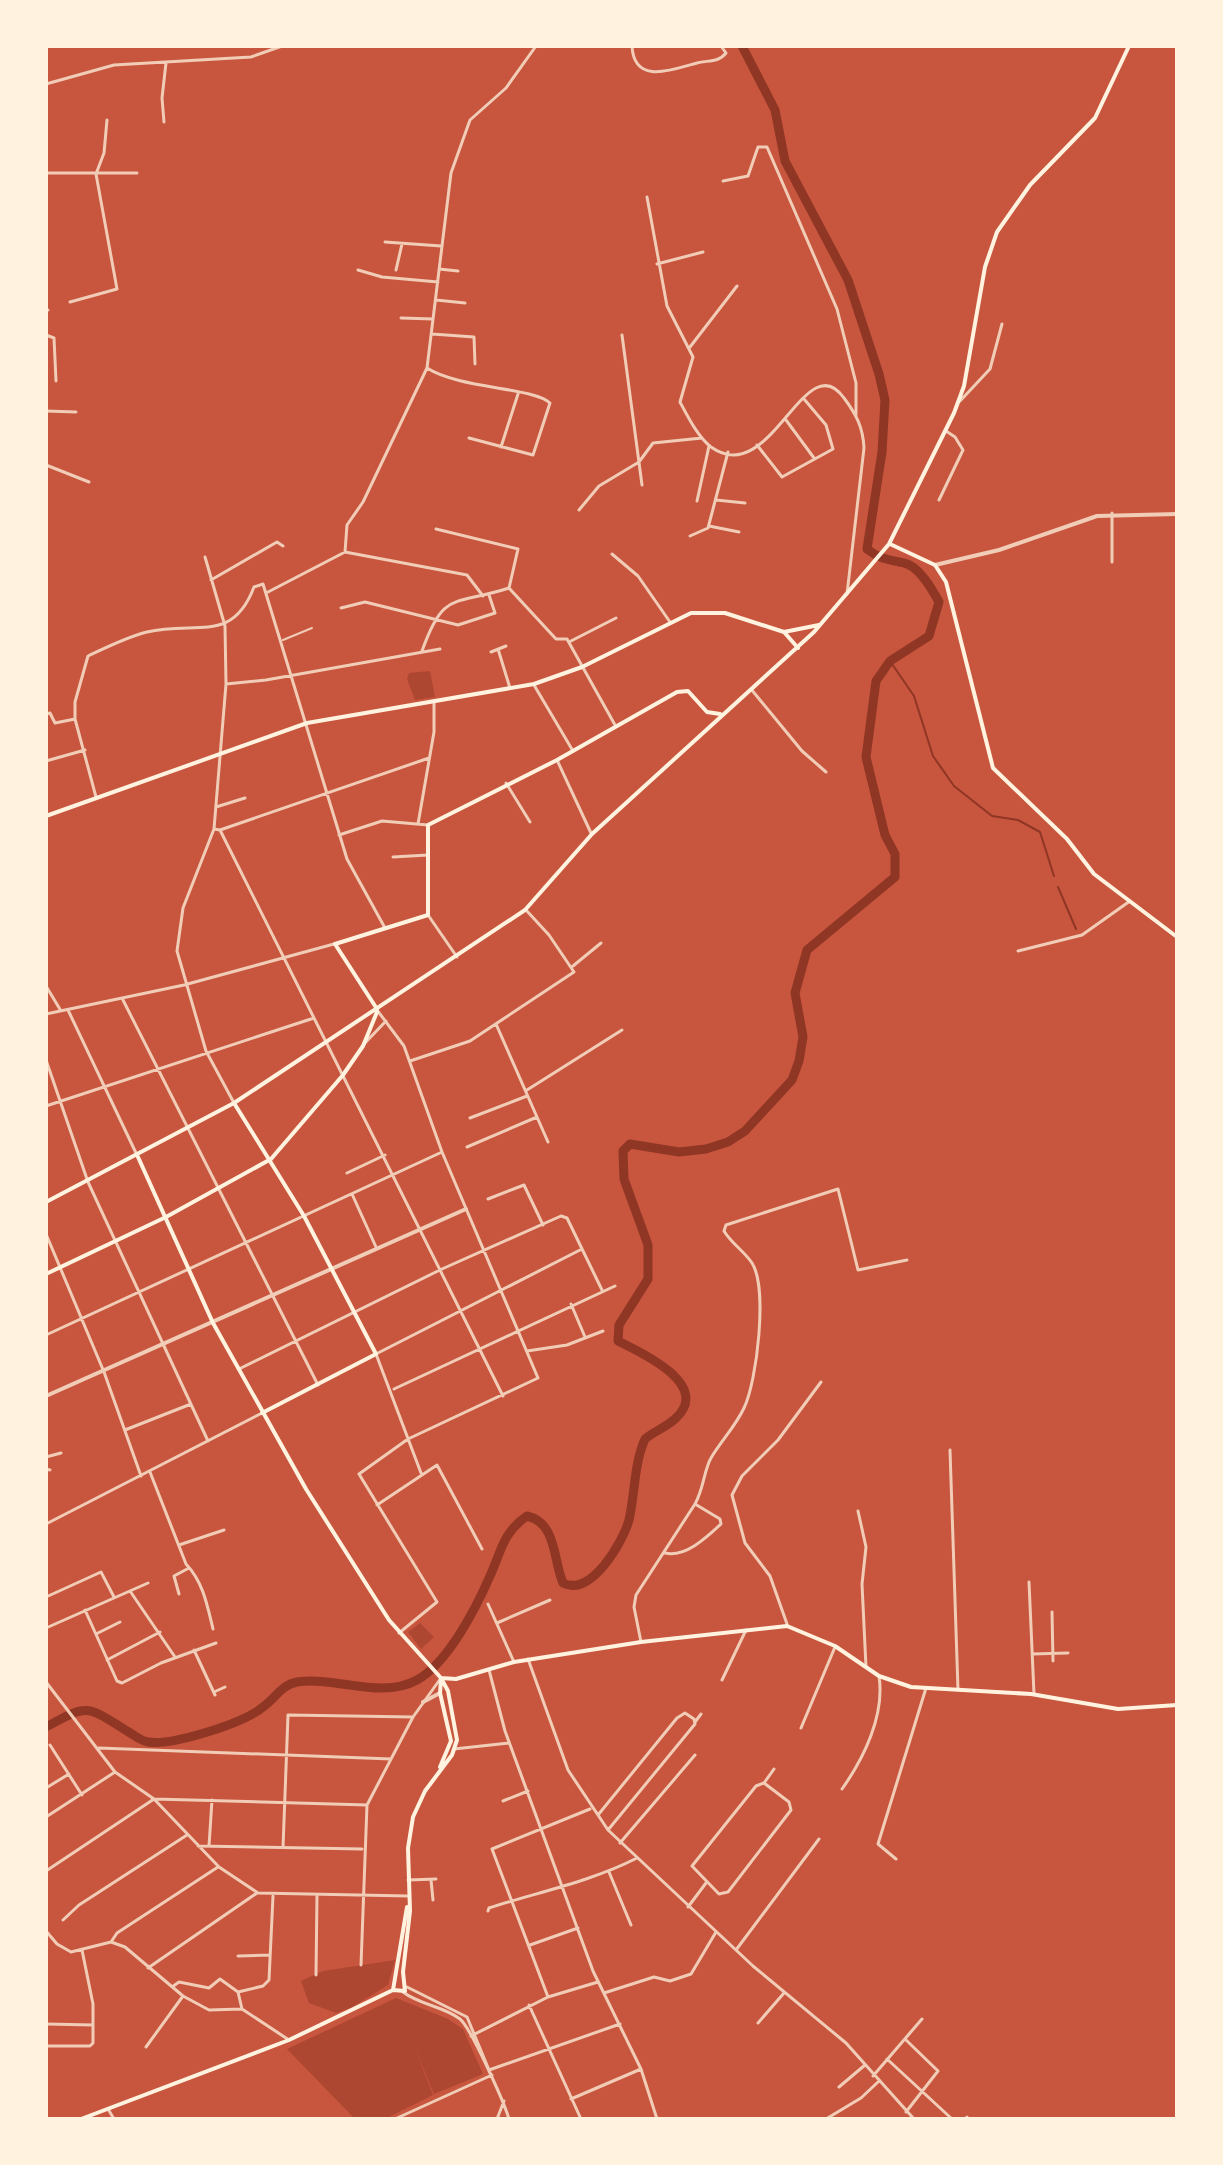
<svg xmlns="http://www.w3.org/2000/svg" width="1223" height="2165" viewBox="0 0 1223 2165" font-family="'Roboto Condensed',sans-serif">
<rect width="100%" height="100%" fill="#c8553d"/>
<path fill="#ae4732" d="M430,671l5,26 -20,3 -8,-21 2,-6z
M420,1623l14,14 -13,12 -13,-17z
M395,1960l-7,25 -37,23 -15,5 -27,-10 -8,-22 22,-10z
M396,1998l52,21 15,10 20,45 -49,20 -20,-48 19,49 -48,24h-30l-68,-70z"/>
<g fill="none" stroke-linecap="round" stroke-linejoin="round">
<path stroke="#8f3625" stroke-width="2" d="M890,661l24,35 19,60 21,30 38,30 26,4 22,12 14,44
M1058,887l18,42"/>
<path stroke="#8f3625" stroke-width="9" d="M46,1727c42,-23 40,-22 81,4 7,4 14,10 21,11 24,4 96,-19 115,-35 12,-8 18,-22 34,-25 39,-6 83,18 120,-2 31,-17 59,-72 73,-104 11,-24 13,-44 37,-60 30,7 26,44 36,67 28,14 60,-41 66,-63 6,-26 5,-57 16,-81 9,-8 22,-12 31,-21 36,-34 -36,-66 -58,-77l1,-16 29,-46v-34l-24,-66 -1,-28 7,-7 49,8 27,-3 22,-7 17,-11 47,-51 7,-19 4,-24 -8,-44 12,-43 88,-73v-23l-10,-19 -19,-78 10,-76 14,-20 39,-25 10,-34c-7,-13 -20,-36 -35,-39 -16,-4 -23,-3 -37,-14l15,-97 3,-52 -6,-26 -31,-94 -63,-119 -10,-51 -33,-64"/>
<path stroke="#f1ccb7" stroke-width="2" d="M283,640l29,-12"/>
<path stroke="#f1ccb7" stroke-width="3" d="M632,46c2,40 42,23 65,17 11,-3 21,0 29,-10l-5,-7
M46,84l68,-19 137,-8 31,-11
M164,122l-2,-24 4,-35
M46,173h91
M723,181l25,-5 10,-29h9l70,162 19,74v32
M647,197l20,109 26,51 -13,45c8,15 18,35 31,45 60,43 94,-104 133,-49 12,16 19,29 20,50l-17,146
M385,242l56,4
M657,264l46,-12
M439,269l19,2
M358,270l24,7 56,5
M396,270l6,-26
M436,300l29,3
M70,302l47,-13 -21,-115 8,-21 3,-33
M46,310h2
M401,318l32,1
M432,334l42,3 1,27
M46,335l8,3 2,43
M622,335l20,150
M690,347l47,-61
M427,368c33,21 105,19 123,35l-17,52 -64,-17
M960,401l30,-32 12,-45
M46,411l30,1
M786,420l28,38
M757,445l25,32 51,-28 -7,-24 -22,-26
M501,447l17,-53
M46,465l43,17
M716,500l29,3
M939,500l24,-50 -8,-13 -9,-6
M697,501l12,-55
M579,510l20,-24 40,-24 14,-19 49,-5
M1112,513v49
M709,526l30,6
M436,529l82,20 -9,39
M690,536l18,-8 20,-76
M345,552l2,-27 16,-23 64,-134 24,-195 19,-53 36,-32 30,-42
M612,554l26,22 32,46
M205,557l20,69 1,58 -12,145 -31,79 -6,43 29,100 28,52
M211,580l66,-38 6,4
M509,588l47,51h11l48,86
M268,592l77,-40 122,23 16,21
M341,608l24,-6 93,23 37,-12 -6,-18
M569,642l47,-24
M498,649l12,39
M422,651c22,-62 32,-45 87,-63
M491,652l15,-6
M226,684l40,-4 174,-31
M534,685l39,66
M751,689l51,62 24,21
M46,714l4,-1 5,10 20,-4
M557,760l34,73
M46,761l39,-11
M506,783l24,39
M96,797l-21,-78v-17l13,-46c19,-9 39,-19 59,-24 48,-12 85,13 107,-45l9,-3 84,275 38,69
M216,807l29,-9
M418,824l16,-92v-29
M214,829l6,1 209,-72
M220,830l283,566
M339,835l43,-14 46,4
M393,857l35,-2
M428,915l29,42
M1018,951l64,-16 48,-34
M573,966l28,-23
M46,986l15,25
M123,1000l195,385
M68,1010l68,143
M377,1010l27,36 38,106 96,226 -130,61 -49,35 78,128 -38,31
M46,1014l138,-29 150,-41
M496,1024l52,118
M364,1044l22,-23
M46,1060l42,122 120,259
M410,1061l60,-20 104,-69 -25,-37 -23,-25
M527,1090l95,-60
M46,1106l268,-88
M470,1118l57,-22
M467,1147l70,-30
M347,1173l38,-18
M352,1194l24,53
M488,1199l36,-14 19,40
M46,1234l58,138 37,104
M571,1304l14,33
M46,1335l396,-183
M527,1351l40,-6 36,-14
M239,1369l203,-100 119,-53 6,2 35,72
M394,1389l221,-103
M125,1430l66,-26
M950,1450l8,240
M46,1457l15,-4
M46,1469l4,1
M150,1472l36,92c17,18 21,40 27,65
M421,1473l-45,-119 204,-104
M695,1504c9,-16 9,-34 16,-46 10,-17 24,-31 33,-50 13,-27 24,-120 8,-145 -8,-12 -21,-20 -28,-32l2,-6 112,-36 20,81 49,-10
M377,1505l60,-40 45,84
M858,1511l8,36 -4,37 4,83
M46,1524l216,-111
M179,1545l45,-15
M1029,1582l5,112
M130,1591l45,66
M179,1594l-5,-18 15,-8
M46,1597l55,-25 13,25
M488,1604l26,58
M85,1610l32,71 5,2 39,-20 55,-20
M1052,1612l1,49
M497,1623l53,-23
M787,1624l-17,-48 -25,-33 -13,-48 10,-19 36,-36 43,-58
M46,1628l102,-45
M96,1634l24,-12
M641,1642l-7,-35 2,-12 59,-91 25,15 1,5c-14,13 -36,34 -56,29
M194,1650l21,45
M1032,1654l36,-1
M528,1659l40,111 40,60 145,136 93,77 68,76
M107,1660l53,-28
M489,1670l16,61 88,240 48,98 16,50
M722,1680l24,-50
M46,1682l69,90 39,27 65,68 39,26 150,3
M214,1692l11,-5
M695,1722l6,-8
M801,1728l34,-81
M50,1745l32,50
M99,1748l292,11
M454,1749l55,-6
M764,1783l25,19 2,8 -63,82 -9,2 -27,-28 64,-80z
M764,1783l10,-14
M46,1788l23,-14
M842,1789c22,-31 43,-74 37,-113
M503,1801l25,-10
M598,1815l79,-97 8,-5 9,6 1,5 -87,106
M46,1817l69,-45
M620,1843l75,-88
M198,1846l164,3
M209,1846l3,-46
M283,1848l5,-133 125,2
M896,1859l-18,-15 48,-156
M46,1871l108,-72 213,6
M609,1872l22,53
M408,1880l28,-1
M431,1880l2,20
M688,1907l18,-24
M488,1911l1,-3c49,-16 101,-26 148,-50
M63,1920l16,-15 108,-70
M46,1931l11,13 14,8 40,-10 14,5 58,49 26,14 33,-1 47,31
M111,1942l6,-9 101,-66
M530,1945l48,-17
M736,1950l83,-111
M238,1956l32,-1
M361,1965l6,-160 46,-88 28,-39
M148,1968l109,-75
M316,1975l1,-80
M172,1987l7,-5 30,6 11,-9 18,13
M407,1987l60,30 22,53
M403,1992c17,13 40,14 57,27 11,9 44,83 49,100
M604,1993l50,-16 16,4 21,-7 25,-42
M548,1997l-56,-148 98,-40
M529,2005l52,114
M242,2009l-4,-17 25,-6 6,-6 4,-84
M758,2023l26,-30
M46,2024l47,1
M471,2036l77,-39 50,-15
M905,2039l33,32 -32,41
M46,2046h44l3,-3v-39l-11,-54
M146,2047l37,-51
M887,2059l65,60
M489,2070l131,-46
M873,2076l49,-57
M839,2087l26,-22
M571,2099l70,-30
M108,2109l6,10
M395,2119l97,-44
M497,2119l7,-18
M826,2119l35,-21 17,-16
M965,2119l2,-2"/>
<path stroke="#f1ccb7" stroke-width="4" d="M935,565l64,-15 98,-34 80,-2
M46,1396l420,-187
M423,1702l17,-9"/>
<path stroke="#fff3e0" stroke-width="4" d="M890,544l45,21 11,17 47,186 74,71 27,35 83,63
M784,632l14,16
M46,816l261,-93 227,-39 48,-17 109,-54h34l59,19 35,-7
M377,1009l-42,-65 93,-29v-90l129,-65 120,-68 11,-1 19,21 13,2
M234,1103l70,113 72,138 -114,59
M138,1157l75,166 93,166 83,131 52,58 15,1 58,-17 127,-20 146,-16 48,20 44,30 32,11 120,7 87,15 59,-4
M46,1202l188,-99 291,-193 67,-76 222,-202 75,-88 65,-131 10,-27 21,-119 12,-35 33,-47 65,-67 34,-72
M46,1274l120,-57 105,-58 72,-84 20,-29 14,-34
M440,1767l11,-26 -11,-48 1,-13
M393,1990l14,-83
M81,2119l208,-79 104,-50 12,1 -2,-19 7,-61 -2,-63 5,-31 12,-26 27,-36 5,-15 -9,-49 -7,-13"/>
</g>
<rect width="1223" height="2165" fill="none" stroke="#fff3e0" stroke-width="96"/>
</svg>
